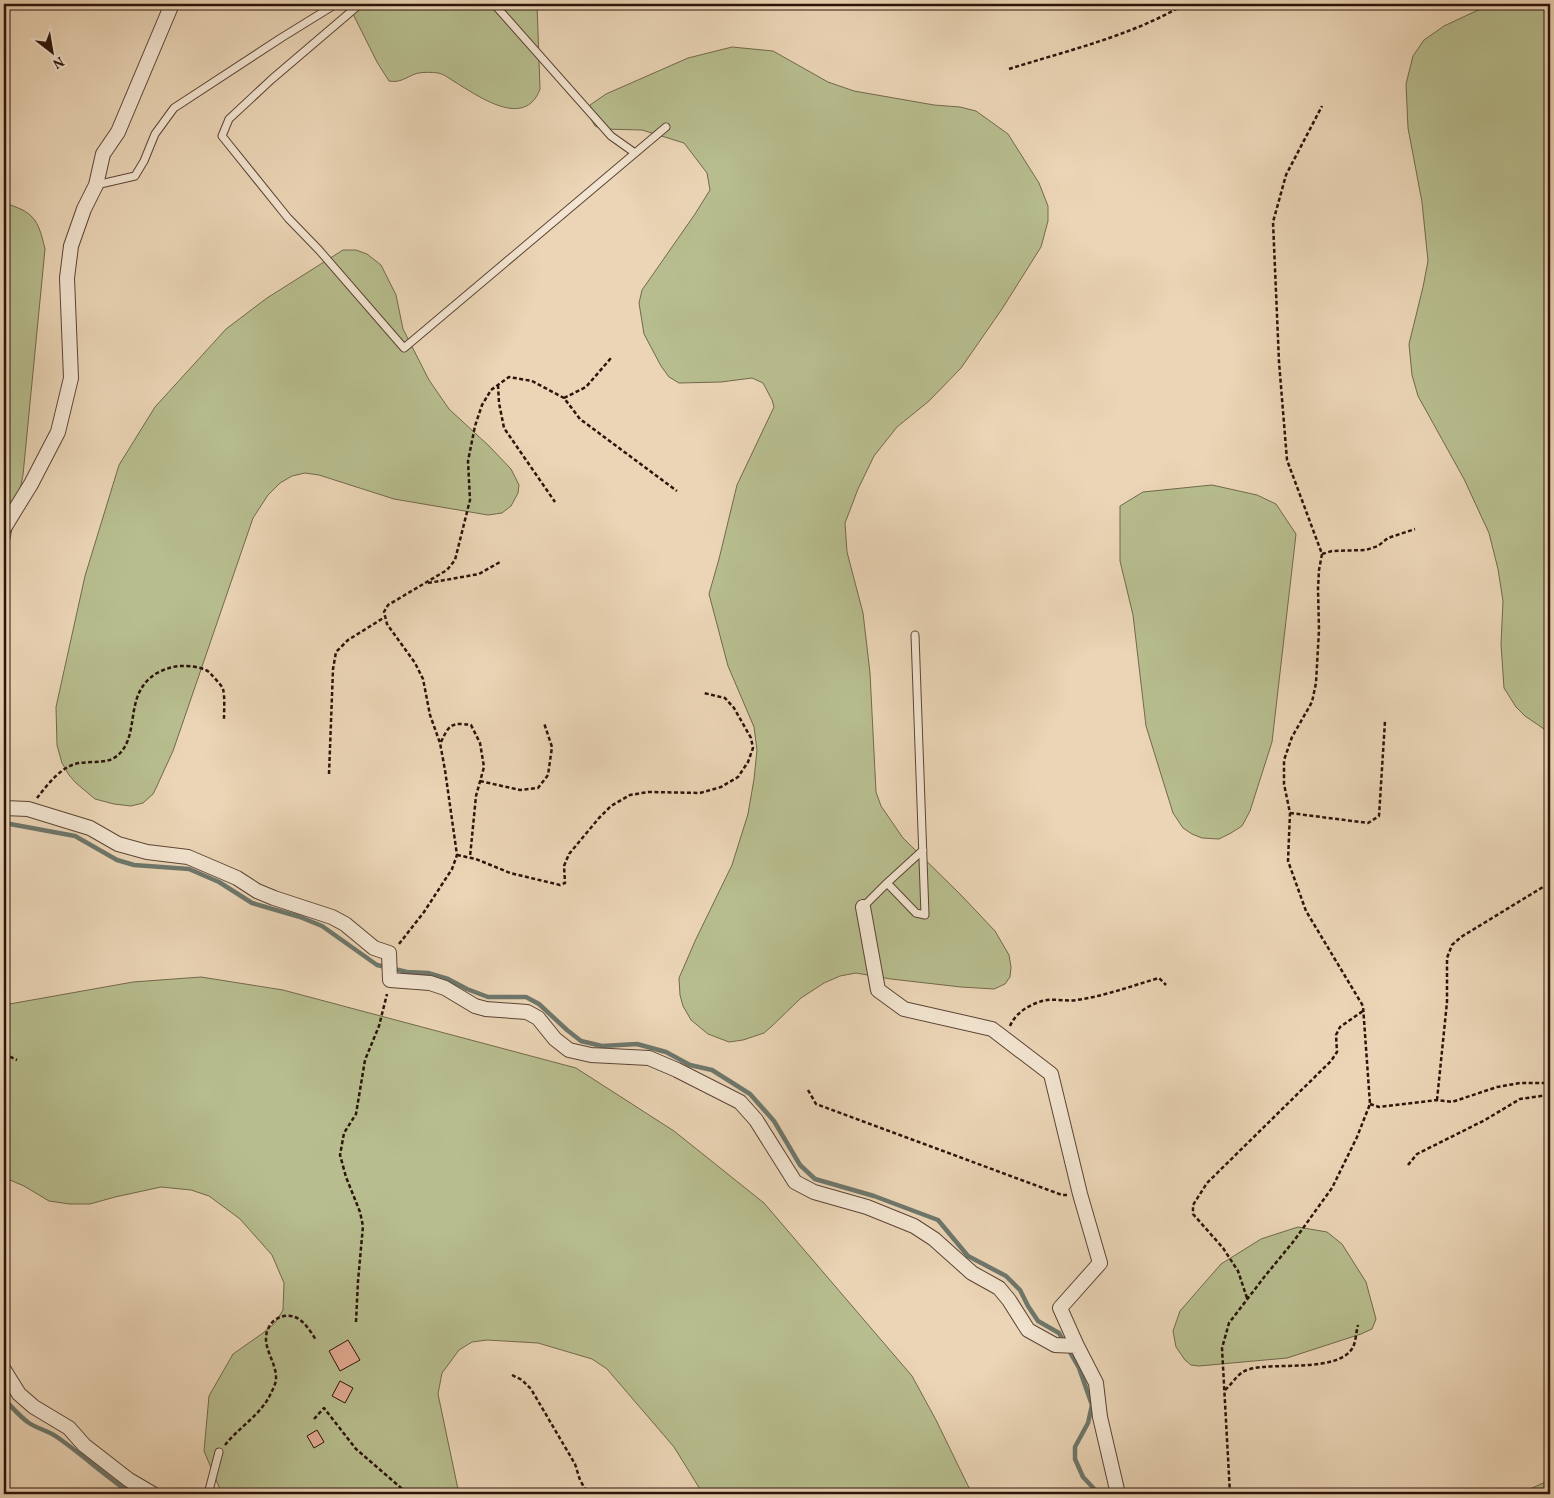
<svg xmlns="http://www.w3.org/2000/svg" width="1554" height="1498" viewBox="0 0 1554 1498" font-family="Vollkorn,serif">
<rect width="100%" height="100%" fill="#ebd5b6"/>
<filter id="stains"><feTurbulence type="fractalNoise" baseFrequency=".004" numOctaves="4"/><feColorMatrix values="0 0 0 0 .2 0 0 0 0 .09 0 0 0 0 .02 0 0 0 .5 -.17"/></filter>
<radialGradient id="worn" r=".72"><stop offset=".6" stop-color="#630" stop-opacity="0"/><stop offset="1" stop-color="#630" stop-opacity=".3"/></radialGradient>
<path fill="#b7bd8e" stroke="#72684c" d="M348,4h189l3,85c-15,41 -62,7 -85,-7 -5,-3 -11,-8 -17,-9 -6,-1 -18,-1 -23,1 -10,4 -15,9 -26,7l-12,-19z
M1491,4h59v729l-25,-17 -9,-9 -12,-19 -3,-44 2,-43 -5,-32 -9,-36 -25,-54 -46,-83 -6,-21 -3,-31 14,-57 5,-26 -6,-59 -14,-74 -2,-44 7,-28 11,-16 20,-14z
M732,47l41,4 55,31 26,9 80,14 26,2 16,4 32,23 31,49 9,23v15l-7,26 -39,62 -41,59 -32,33 -32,26 -23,29 -16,33 -13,34 2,29 16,61 7,60 6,119 5,14 22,32 58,57 34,36 14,24 2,12 -1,10 -5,7 -11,5 -33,-2 -70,-8 -35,-6 -16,3 -16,7 -23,15 -29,28 -8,7 -21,7 -14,2 -21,-8 -17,-14 -8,-14 -3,-11 -1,-17 17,-39 36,-74 16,-51 6,-35 3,-29 -3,-23 -26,-61 -19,-72 10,-35 18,-74 37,-78 -2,-7 -9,-17 -11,-5 -31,4 -42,1 -10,-6 -8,-11 -17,-32 -5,-31 3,-13 53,-76 15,-24 -3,-17 -23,-30 -42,-13 -40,-1 -7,-3 -7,-12 2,-9 16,-11 82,-36z
M4,203c30,9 34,16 41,46l-22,226 -19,93z
M343,250h13l11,4 14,11 15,30 7,34 26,51 20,29 40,37 22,23 8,16 -1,8 -7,13 -9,7 -14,2 -94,-16 -75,-24 -14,-2 -13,3 -12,7 -12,12 -15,23 -80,233 -17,37 -3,6 -10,9 -12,3 -17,-2 -19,-5 -19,-16 -7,-8 -7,-12 -5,-18 -1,-38 29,-131 34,-111 36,-58 71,-78 41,-31z
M1212,485l45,10 19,9 20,30 -24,208 -22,69 -8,15 -11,7 -12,6 -17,-1 -10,-4 -9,-6 -10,-15 -27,-87 -13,-111 -13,-54v-55l23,-14z
M201,977l82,13 293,78 98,63 90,72 148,173 24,44 36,74h-269l-29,-47 -67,-78 -15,-10 -54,-16 -51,-3 -15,2 -13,8 -17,23 -4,21 21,100h-237l-18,-43 5,-55 24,-42 30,-21 12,-10 8,-13 1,-27 -12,-28 -32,-36 -31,-23 -18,-6 -30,-3 -46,10 -25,7h-20l-21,-3 -25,-15 -14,-6 -6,2v-177l129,-23z
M1298,1227l29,5 15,12 24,38 10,37 -4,10 -11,5 -74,24 -88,8 -8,-1 -6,-5 -9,-13 -3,-16 7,-20 41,-47 40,-25z
M1550,1480v14h-37l8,-1z"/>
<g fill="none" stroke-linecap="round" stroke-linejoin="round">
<path stroke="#6d776c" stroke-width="4.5" d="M4,824h6l65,12 42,24 17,5 55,4 30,13 33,21 48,14 22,9 55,39 30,7 21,1 20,6 19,10 21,8h38l13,7 28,26 14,11 21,5 35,-2 29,8 24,13 22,5 38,24 24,27 26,44 15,14 59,17 64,24 30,36 38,20 14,14 8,16 10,15 21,12 20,35 13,37 -4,18 -13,24v12l8,18 16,17
M4,1399c8,8 16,18 25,24 9,6 20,8 28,14 26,18 49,40 75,57"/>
</g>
<path fill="#e3ab93" stroke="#2c140a" d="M348,1340l12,20 -20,11 -11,-20z
M340,1381l13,7 -8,15 -13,-7z
M317,1430l7,12 -10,6 -7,-12z"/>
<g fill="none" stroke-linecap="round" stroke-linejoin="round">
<defs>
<path id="lane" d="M360,4l-88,75 -43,40 -7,17 66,82 31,32 85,98 262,-221
M494,4l117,132 24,17
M96,185l39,-9 9,-15 11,-27 19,-26 107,-70 55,-34
M887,883l36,-33
M863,907l24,-24 29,30 9,2 -10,-280
M208,1494l11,-42"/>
<path id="street" d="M4,528l27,-44 27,-52 13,-54 -4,-100 4,-32 13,-37 12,-24 7,-31 15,-22 54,-128
M4,808l24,1 62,19 28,16 29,8 41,5 49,21 20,13 17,7 58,19 13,7 29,24 15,5 1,27 40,3 15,5 30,18 11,3 41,3 11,6 17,21 14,11 22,5 58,3 28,12 63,32 16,18 39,62 19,10 53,15 47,19 20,13 38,34 27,15 10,12 19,30 27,15 22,1
M863,907l15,83 26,19 88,20 59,45 29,120 20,69 -40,45 17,38 19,37 4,34 18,77
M4,1370l15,24 15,13 35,21 15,17 45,35 24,14"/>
</defs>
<use href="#lane" stroke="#5c4435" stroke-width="9"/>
<use href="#street" stroke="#5c4435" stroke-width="16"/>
<path stroke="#2c140a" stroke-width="2.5" stroke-dasharray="4 2.5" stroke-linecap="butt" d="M1009,69c60,-19 122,-33 176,-65
M498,385l1,18 5,25 51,74
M564,398l22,-11 25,-29
M1322,554l10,-3 34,-1 12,-4 10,-8 27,-9
M428,583l51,-9 21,-12
M441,742c8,-17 10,-20 30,-17l9,18 4,24 -8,29 -6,61
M329,774l4,-105 3,-17 12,-12 37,-23
M480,781l40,9 18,-2 10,-13 4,-28 -8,-24
M37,798c11,-14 25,-33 43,-35 13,-2 27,1 37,-7 25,-21 5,-62 40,-83 8,-4 16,-7 25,-7 9,0 23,1 29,8 3,4 10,10 12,15 2,7 1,22 1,30
M1290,813l78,10 11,-7 6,-95
M457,855l19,4 34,14 50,12 5,-2 -1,-17 5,-12 30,-36 12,-12 19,-11 18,-3 52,1 21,-6 17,-10 10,-15 5,-14 -2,-10 -17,-30 -9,-10 -21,-5
M399,944l25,-32 28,-43 5,-14 -12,-85 -5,-27 -10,-28 -7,-36 -8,-16 -28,-39 -3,-12 4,-7 59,-35 8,-10 15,-60 -2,-39 7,-35 7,-21 9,-15 18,-13 23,4 32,17 16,21 97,72
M1010,1026c5,-12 17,-20 29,-24 13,-5 25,0 38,-2 28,-4 54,-14 82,-22l7,7
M4,1054l13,6
M808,1090l8,14 246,91h5
M1437,1100l10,-98v-44l5,-13 9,-8 82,-50 7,2
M1370,1104l9,3 58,-7 15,2 45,-15 23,-4h30
M1408,1165l9,-11 68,-34 35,-21 28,-4 1,-13
M1247,1298l-9,-27 -15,-23 -30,-34v-9l14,-22 124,-122 6,-9 -1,-17 4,-8 23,-16
M356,1322l2,-41 5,-55 -3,-14 -14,-35 -6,-22 4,-22 12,-19 9,-54 14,-34 8,-32
M512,1375l10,5 9,9 44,75 5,16 8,14
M1225,1390c9,-8 13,-18 25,-21 25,-7 90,4 103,-22 3,-6 3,-15 5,-22
M314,1419l10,-11 32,41 52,45
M225,1445c14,-18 37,-31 46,-52 2,-4 5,-10 5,-14 1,-18 -17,-34 -7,-52 3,-6 9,-10 15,-11 16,-3 25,13 32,24
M1230,1494l-8,-146 7,-25 36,-47 28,-34 39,-54 25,-51 13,-33 -7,-98 -57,-95 -18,-50 2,-48 -6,-29v-24l8,-23 20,-35 4,-19 3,-53 -1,-41 1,-19 3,-16 -35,-94 -8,-98 -6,-140 13,-47 36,-69"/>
<use href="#lane" stroke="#f2e4d0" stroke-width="7"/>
<use href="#street" stroke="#f2e4d0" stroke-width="14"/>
</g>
<rect width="1554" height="1498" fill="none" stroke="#ebd5b6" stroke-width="20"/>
<rect x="5" y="5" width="1544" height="1488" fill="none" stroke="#2c140a" stroke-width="2.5"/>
<rect x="10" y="10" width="1534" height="1478" fill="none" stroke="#2c140a"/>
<g transform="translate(52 52) rotate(149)" stroke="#f2e4d0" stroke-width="4" paint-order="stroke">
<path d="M0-4L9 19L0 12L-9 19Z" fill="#2c140a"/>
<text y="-8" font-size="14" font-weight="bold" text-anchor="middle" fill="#2c140a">N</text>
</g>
<rect width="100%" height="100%" filter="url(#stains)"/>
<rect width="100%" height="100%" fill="url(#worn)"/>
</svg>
